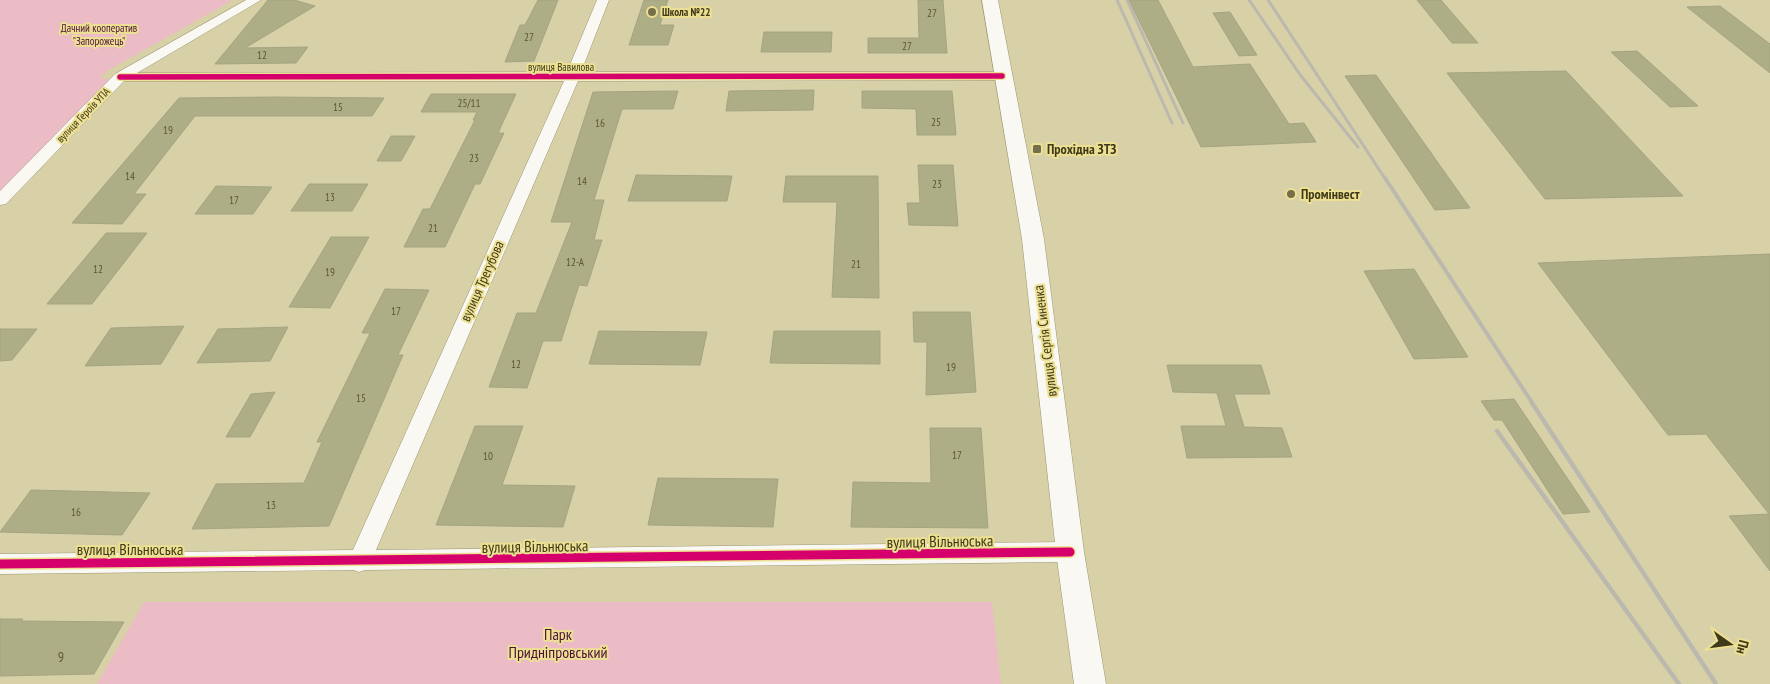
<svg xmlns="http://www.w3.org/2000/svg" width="1770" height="684" viewBox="0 0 1770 684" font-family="'PT Sans Narrow',sans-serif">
<rect width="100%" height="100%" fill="#d8d1a7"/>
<path fill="#ebbcc6" d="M0,0h233l-126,71 -7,7 12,2 -112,116z
M144,602h848l9,82h-904z"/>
<path fill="#adae85" stroke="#a4a483" d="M268,0h26l21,6 -70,42 63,-1 -12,16 -81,1z
M538,0h20l-24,61 -29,1 15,-37h5z
M644,0h24l-8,25h14l-6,20h-39z
M918,0h25l4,53h-79v-15h51z
M1129,0h29l35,67 57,-3 39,60 15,-1 12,19 -115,5z
M1417,0h24l37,43h-26z
M1720,6l50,38v29l-83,-66z
M1230,12l27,43 -18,1 -26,-43z
M764,32h68l-1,20h-70z
M1637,51l61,55 -28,1 -59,-55z
M1566,71l117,125 -138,3 -98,-126z
M1376,75l94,133 -35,2 -90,-134z
M814,90l-1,20 -87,1 3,-20z
M678,91l-5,18h-51l-28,91h10l-10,40h8l-15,46 -8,-1 -18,56h-18l-16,47 -38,-1 28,-74h19l36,-91h-21l42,-130z
M862,91h90l4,44h-39l-1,-26 -54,-1z
M431,94h85l-18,39h6l-24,51h-5l-30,63h-41l19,-38h7l45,-89h-2l4,-8h-56z
M275,97l109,1 -12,18h-177l-61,78h12l-24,30 -50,-1 107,-125z
M391,136h24l-14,25h-24z
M918,165h35l5,61 -49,-1 -2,-22h13z
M636,175l96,1 -5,25h-99z
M786,176h92l1,122 -47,-1 5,-95h-54z
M309,184h59l-16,27h-61z
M216,186l56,1 -19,27h-58z
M106,233h41l-55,71h-45z
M331,237h38l-39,71 -41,-1z
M1770,254v317l-41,-55 40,-2 -63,-80 -38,1 -130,-172z
M1414,269l54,88 -54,2 -50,-88z
M385,289l44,1 -31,65h5l-74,171 -137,3 24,-45 88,-1 18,-41h-5l53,-109h-8z
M913,312h57l6,80 -50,3 1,-53h-13z
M184,326l-23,38 -76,2 26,-38z
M288,327l-18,34 -73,2 21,-34z
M0,329h37l-25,31 -12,1z
M599,331l108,1 -7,33 -111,-1z
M774,331h106v33l-110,-1z
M1167,365h94l9,29h-36l10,33 38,1 10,29 -105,1 -6,-32h45l-9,-33 -44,-1z
M275,392l-25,45h-24l25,-43z
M1514,399l76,113 -27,2 -61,-94h-8l-13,-19z
M475,426h48l-21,59 73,1 -12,41 -127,-2z
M930,428h51l7,100 -137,-1 2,-45 78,1z
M658,478l120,1 -5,48 -125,-2z
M31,490l119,3 -28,42 -122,-3z
M0,619h23l-2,2 103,1 -30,52 -94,2z"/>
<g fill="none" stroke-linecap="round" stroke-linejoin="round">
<defs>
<path id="minor" d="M246,0h15l-124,73 430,-1 30,-72h12l-28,72h421l7,4 -7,4 -424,1 -202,469 694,-8 8,3 3,7 -3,7 -8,3 -705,8 -6,2 -5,-2 -354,4v-20l353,-4 211,-469h-440l-118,123 -6,1v-14l115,-117z"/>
<path id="tertiary" d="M982,0h16l46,239 40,313 22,132h-32l-18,-132 -34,-313z"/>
</defs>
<use href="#minor" stroke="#9b9674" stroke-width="1"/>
<use href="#tertiary" stroke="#9b9674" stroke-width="1"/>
<use href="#minor" fill="#f9f8f2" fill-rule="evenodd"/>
<use href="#tertiary" fill="#f9f8f2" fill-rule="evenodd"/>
<path stroke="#bbb9ae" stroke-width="3" d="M1117,0l55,123
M1127,0l56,123
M1249,0l52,76 57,71
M1268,0l118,180"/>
<path stroke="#bbb9ae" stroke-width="4" d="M1385,178l148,226"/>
<path stroke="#bbb9ae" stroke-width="4.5" d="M1532,403l184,281
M1497,431l182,253"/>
<defs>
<path id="cycleway-far1" d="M120,77l882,-1"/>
<path id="cycleway" d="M0,564l1070,-12"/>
</defs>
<use href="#cycleway-far1" stroke="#ede092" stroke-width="8"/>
<use href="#cycleway" stroke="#ede092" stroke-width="12"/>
<use href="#cycleway-far1" stroke="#d6006c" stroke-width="5.5"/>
<use href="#cycleway" stroke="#d6006c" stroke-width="9"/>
</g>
<g fill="#756f4b" stroke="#ede092" stroke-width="2">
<circle cx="652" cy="12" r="5"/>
<rect x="1032" y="144" width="10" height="10" rx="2.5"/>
<circle cx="1291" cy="194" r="5"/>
</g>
<g text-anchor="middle" stroke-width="4" stroke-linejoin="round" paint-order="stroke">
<g font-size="11" font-weight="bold" fill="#3f3a19" stroke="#ede092" text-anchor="start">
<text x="662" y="16">Школа №22</text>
</g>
<g font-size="11" fill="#5a5734">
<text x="932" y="17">27</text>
<text x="529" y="41">27</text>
<text x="907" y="50">27</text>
<text x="262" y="59">12</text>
<text x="469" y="107">25/11</text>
<text x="338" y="111">15</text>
<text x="936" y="126">25</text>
<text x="600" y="127">16</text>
<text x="168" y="134">19</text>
<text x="474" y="162">23</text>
<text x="130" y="180">14</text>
<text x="582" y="185">14</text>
<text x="937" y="188">23</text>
<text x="330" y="201">13</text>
<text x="234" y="204">17</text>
<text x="433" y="232">21</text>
<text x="575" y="266">12-А</text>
<text x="856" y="268">21</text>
<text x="98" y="273">12</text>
<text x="330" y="276">19</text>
<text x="396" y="315">17</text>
<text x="516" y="368">12</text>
<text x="951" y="371">19</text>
<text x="361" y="402">15</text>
<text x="957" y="459">17</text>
<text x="488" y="460">10</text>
<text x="271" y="509">13</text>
<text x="76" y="516">16</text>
</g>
<g font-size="11" fill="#4b103c" stroke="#ede092">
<text x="99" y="32">Дачний кооператив<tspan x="99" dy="13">"Запорожець"</tspan></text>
</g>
<g font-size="11" fill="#3f3a19" stroke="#ede092">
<text x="561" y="71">вулиця Вавилова</text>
<text transform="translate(83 115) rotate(-46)" y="4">вулиця Героїв УПА</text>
</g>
<g font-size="14" font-weight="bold" fill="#3f3a19" stroke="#ede092" text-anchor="start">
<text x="1047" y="154">Прохідна ЗТЗ</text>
<text x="1301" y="199">Промінвест</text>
</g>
<g font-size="14" fill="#3f3a19" stroke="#ede092">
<text transform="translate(482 281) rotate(-66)" y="5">вулиця Трегубова</text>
<text transform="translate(1045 341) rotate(-97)" y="5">вулиця Сергія Синенка</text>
</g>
<g font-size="14" fill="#5a5734">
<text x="61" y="662">9</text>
</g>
<g font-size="16" fill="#3f3a19" stroke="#ede092">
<text transform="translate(940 541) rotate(-1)" y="6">вулиця Вільнюська</text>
<text transform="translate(535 546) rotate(-1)" y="6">вулиця Вільнюська</text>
<text x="130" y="555">вулиця Вільнюська</text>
</g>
<g font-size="16" fill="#4b103c" stroke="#ede092">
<text x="558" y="640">Парк<tspan x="558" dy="18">Придніпровський</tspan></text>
</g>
</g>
<g transform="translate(1730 644) rotate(104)" stroke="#ede092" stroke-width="4" paint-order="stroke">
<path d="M0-4L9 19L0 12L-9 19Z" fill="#3f3a19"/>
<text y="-8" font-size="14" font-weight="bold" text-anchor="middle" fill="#3f3a19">Пн</text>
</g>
</svg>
